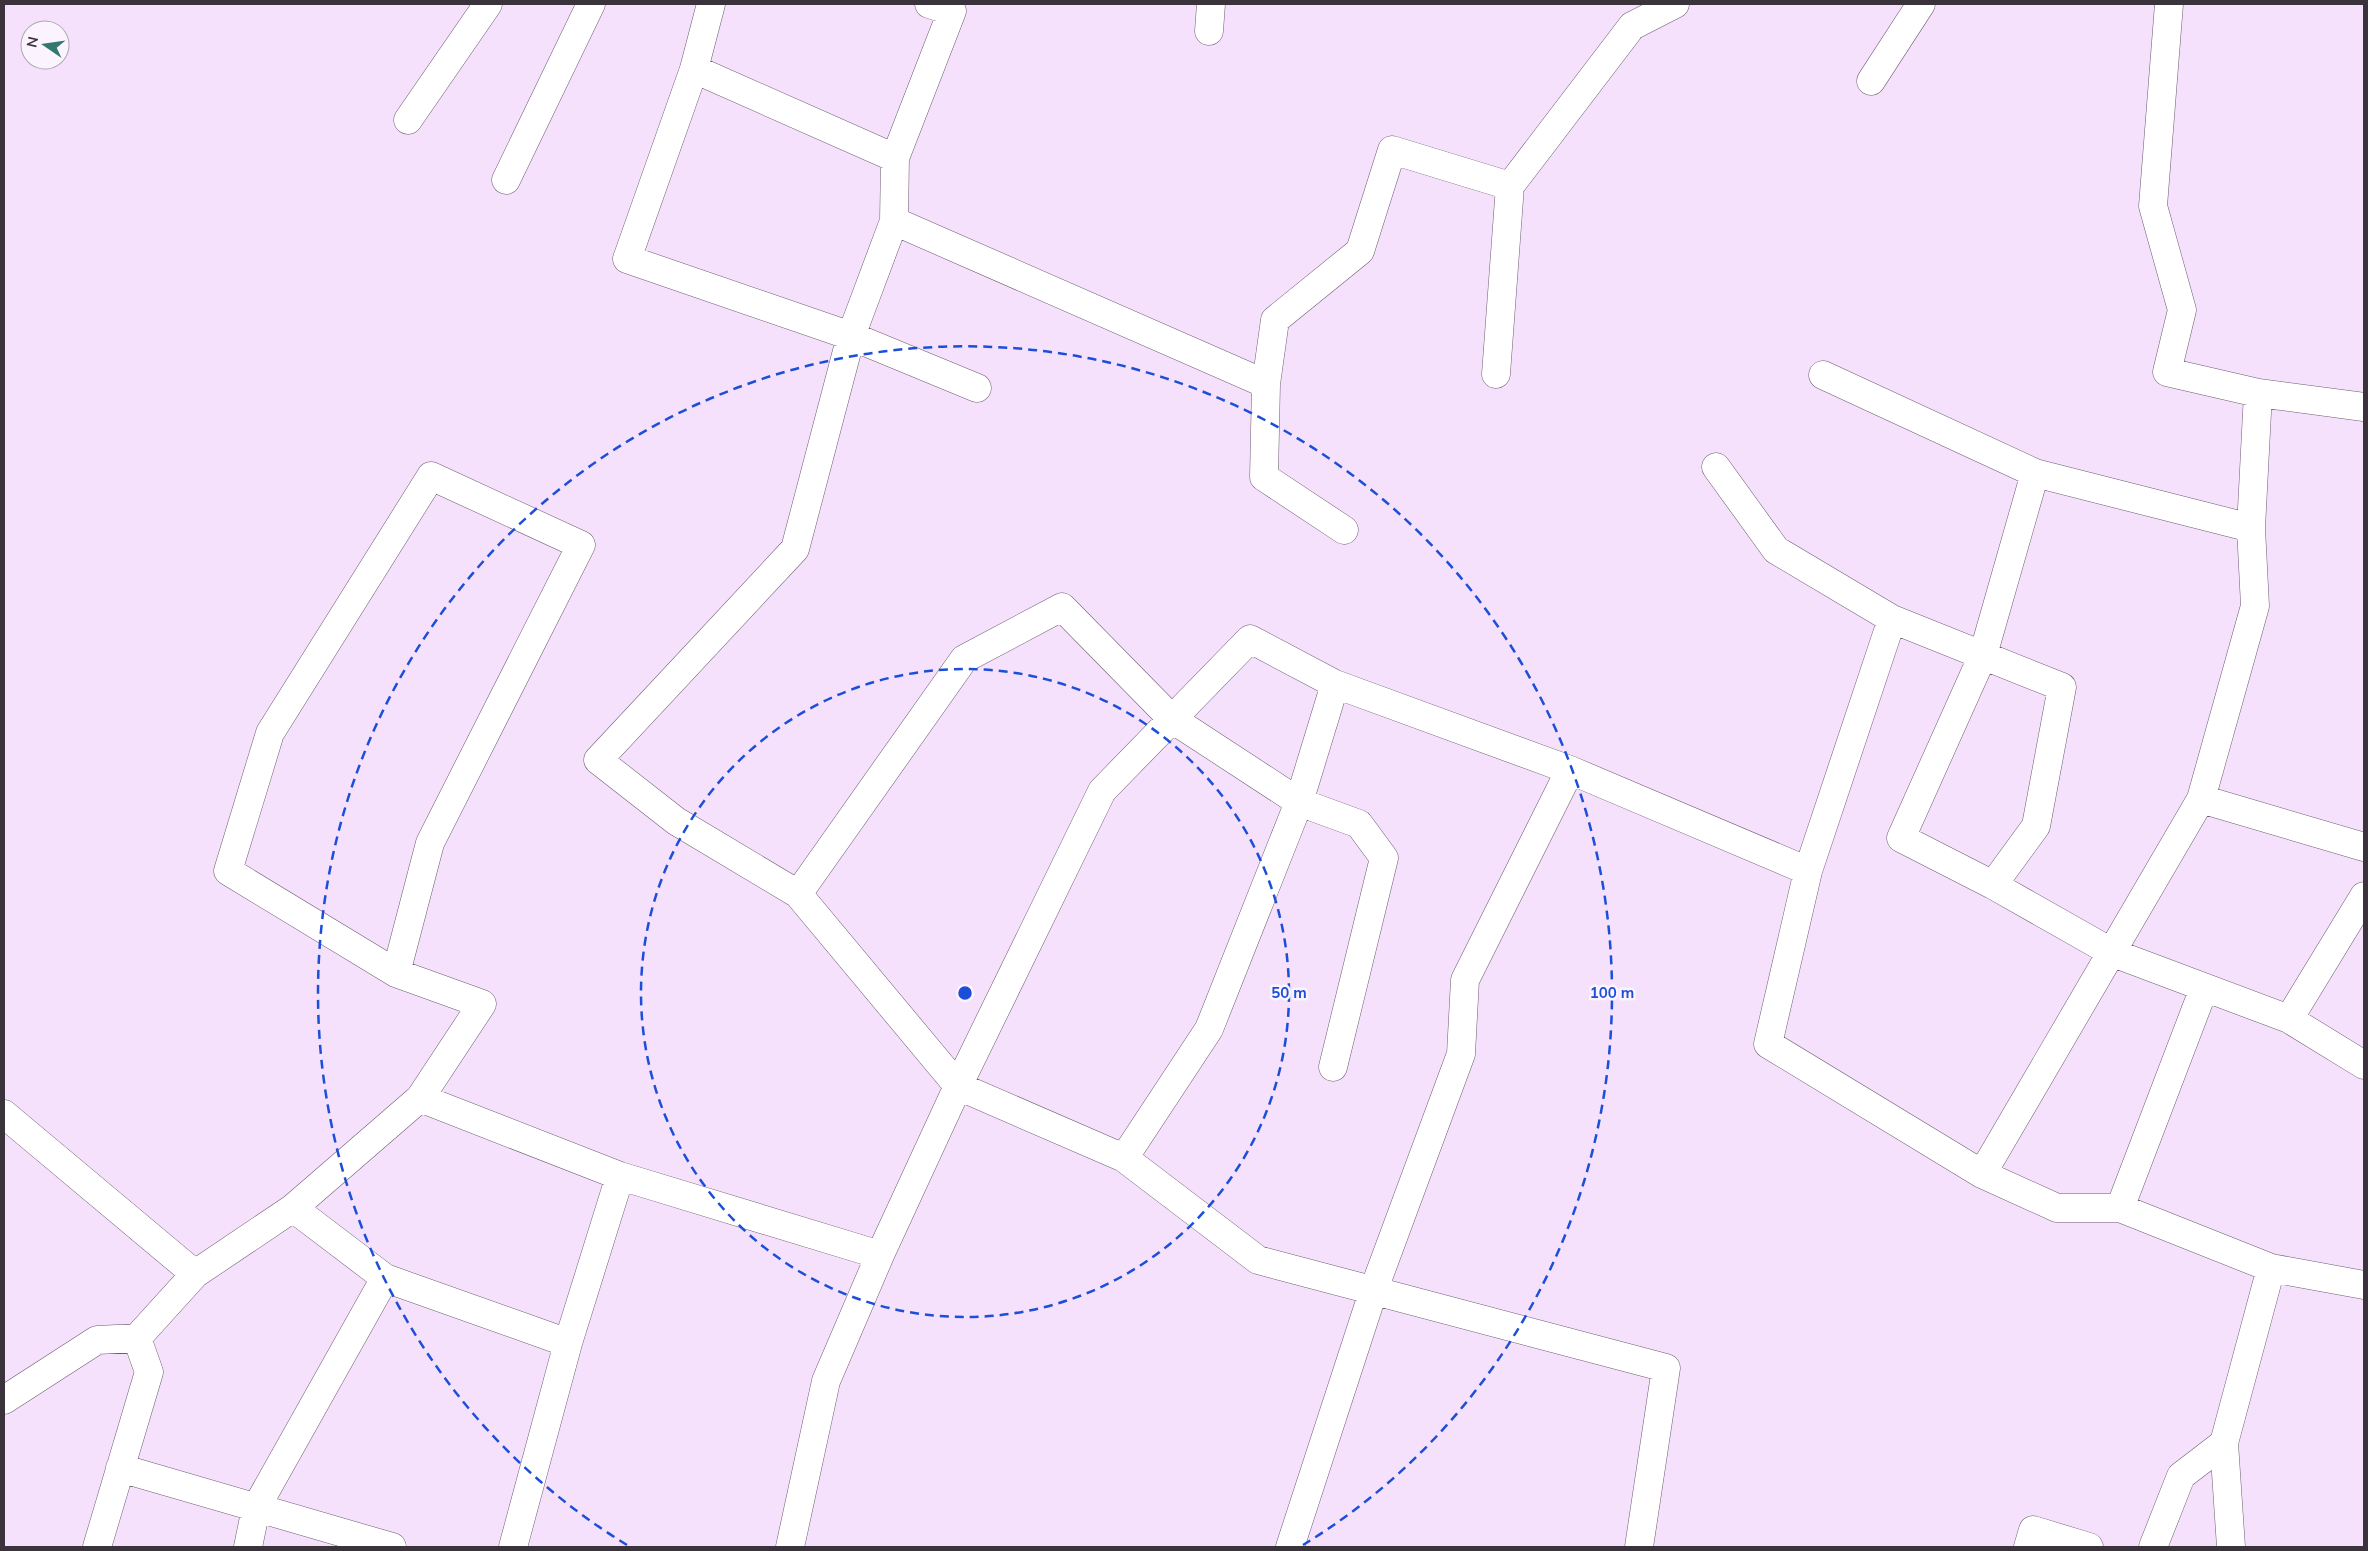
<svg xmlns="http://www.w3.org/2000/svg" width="2368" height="1551" viewBox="0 0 2368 1551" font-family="Mulish,sans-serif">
<rect width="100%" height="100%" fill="#f5e1fb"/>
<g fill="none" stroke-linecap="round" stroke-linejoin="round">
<defs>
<path id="street" d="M711,4l-17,65 -67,190 224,77 126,52
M929,4l23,7 -57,147 -1,63 -43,115 -56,213 -197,211 78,61 122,73 160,192 166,72 134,102 408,108 -27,179
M2169,4l-16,202 29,104 -15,62 91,21 106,14
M1209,31l2,-27
M694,69l201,89
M1871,81l50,-77
M408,120l80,-116
M506,180l85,-176
M894,221l372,163
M1496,374l14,-188 122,-160 43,-22
M1823,375l212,98 216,55
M1716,467l60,83 116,69 170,68 -26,139 -43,59
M2035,473l-52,182 -82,183 92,47 120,68 176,66 75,46
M1344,530l-80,-53 2,-93 9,-64 85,-69 32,-101 118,36
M1892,619l-84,252 -40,173 214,130 75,34h63l151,60 93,17
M2201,799l163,48
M798,894l166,-235 98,-52 110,112 127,83 60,22 25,34 -51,209
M2289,1019l75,-123
M420,1098l200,78 260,79
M4,1114l191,160
M1124,1158l85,-129 90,-227 36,-118
M1982,1174l219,-375 54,-193 -4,-78 7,-135
M293,1208l92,70 183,65
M2120,1208l84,-220
M4,1400l93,-60 40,-2 58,-64 98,-66 127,-110 62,-94 -86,-31 -168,-102 42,-138 161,-257 150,69 -151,298 -34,130
M120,1468l272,79
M97,1547l52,-175 -12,-34
M248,1547l8,-39 129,-230
M513,1547l55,-204 52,-167
M790,1547l36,-166 54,-126 78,-169 144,-295 148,-152 85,45 235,86 238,101
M1290,1547l84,-258 87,-235 4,-74 105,-210
M2028,1547l5,-17 56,17
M2153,1547l28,-71 43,-33
M2231,1547l-7,-104 47,-175"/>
</defs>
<use href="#street" stroke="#6e5d72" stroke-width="29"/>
<use href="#street" stroke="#fff" stroke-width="28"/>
</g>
<g fill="none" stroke="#1d4ed8" stroke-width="2.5" stroke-dasharray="9 6">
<circle cx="965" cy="993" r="324"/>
<path d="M627 1545A647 647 0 1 1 1303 1545"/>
</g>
<circle cx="965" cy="993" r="8" fill="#1d4ed8" stroke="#fbf3fd" stroke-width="2.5"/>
<g font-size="15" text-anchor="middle" font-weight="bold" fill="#1d4ed8" stroke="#fbf3fd" stroke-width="5" stroke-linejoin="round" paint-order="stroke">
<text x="1289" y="998">50 m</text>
<text x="1612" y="998">100 m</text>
</g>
<rect width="2368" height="1551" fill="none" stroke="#3a333c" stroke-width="10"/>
<g transform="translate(45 45) rotate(283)"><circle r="24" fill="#fbf3fd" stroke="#aea6b0"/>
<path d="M0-4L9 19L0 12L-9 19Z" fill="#32786f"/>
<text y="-8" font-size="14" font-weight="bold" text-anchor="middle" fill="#3a333c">N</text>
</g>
</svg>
